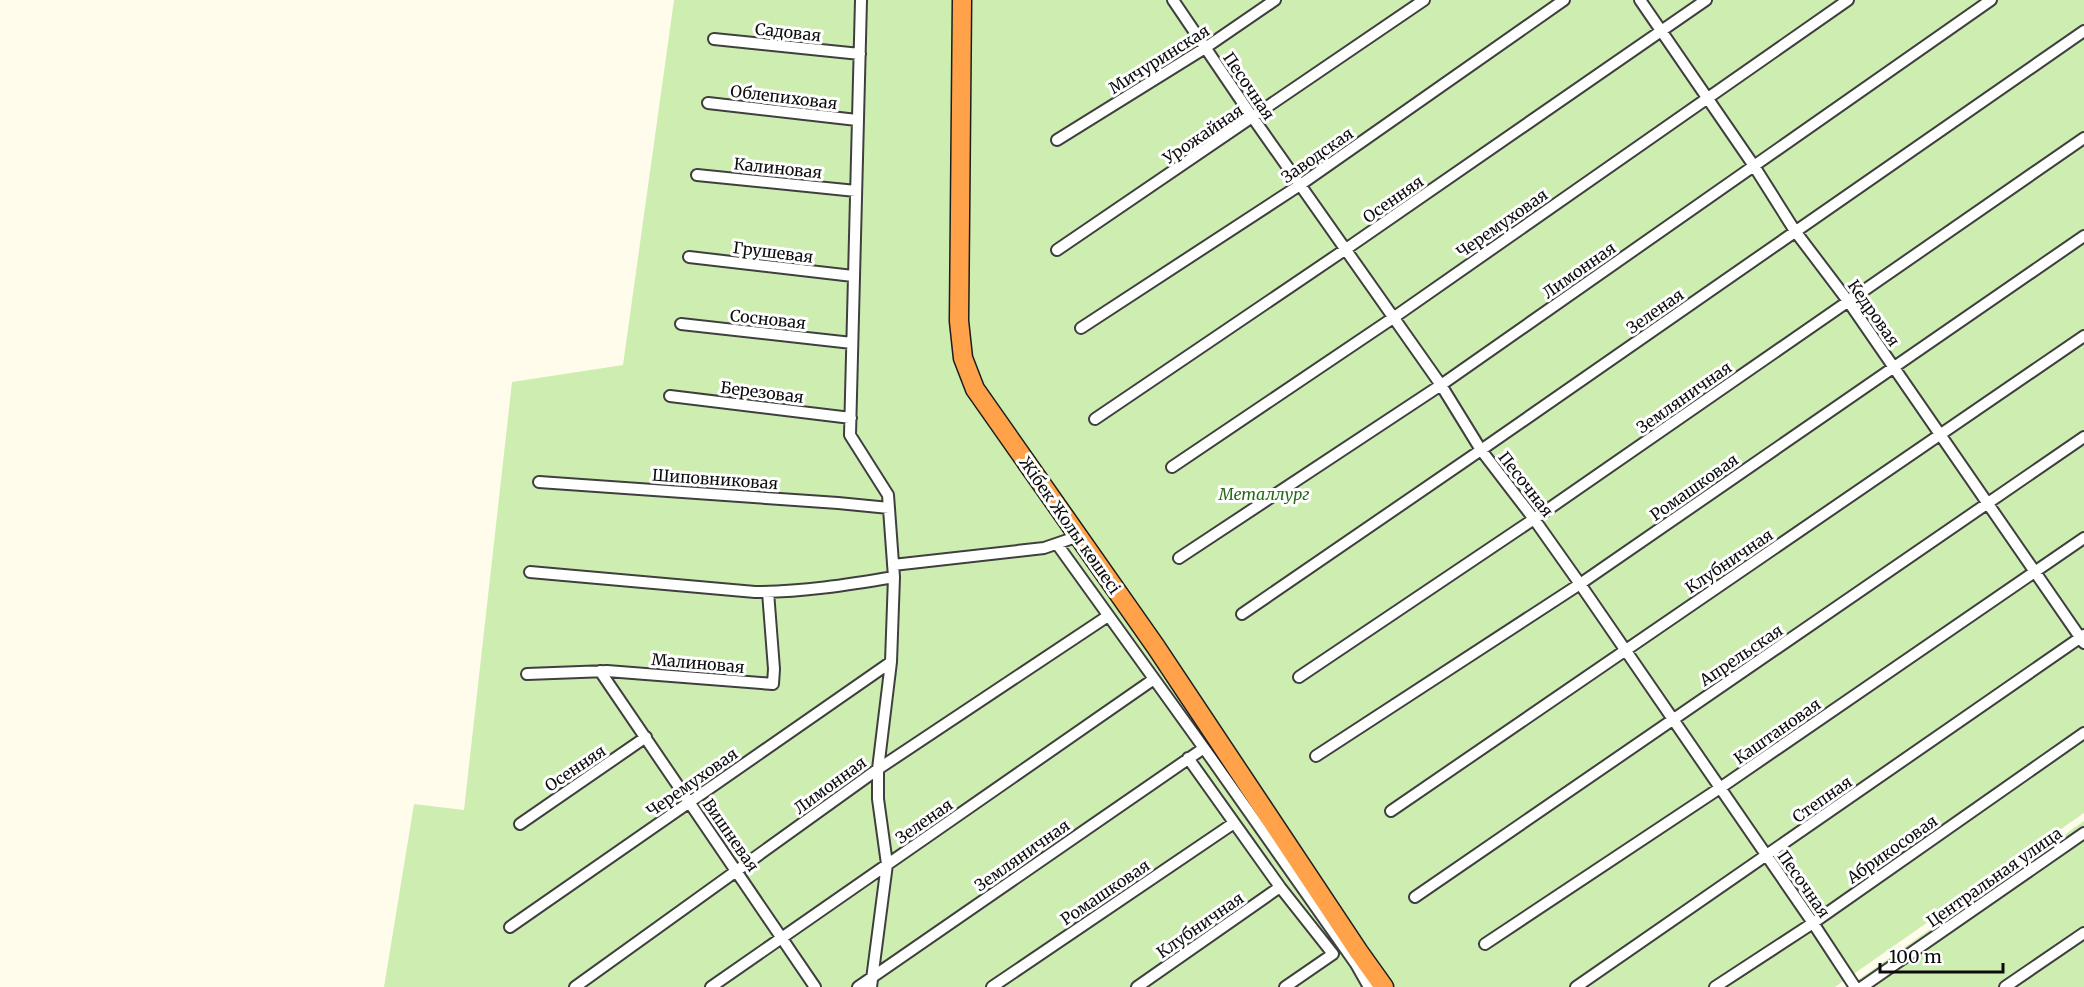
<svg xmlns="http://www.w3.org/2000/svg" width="2084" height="987" viewBox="0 0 2084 987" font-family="Merriweather,serif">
<rect width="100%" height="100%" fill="#fffceb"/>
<path fill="#ceeeb1" d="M674,0h1410v813l-249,174h-1451l30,-183 50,6 48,-428 111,-17z
M2084,821v166h-236z"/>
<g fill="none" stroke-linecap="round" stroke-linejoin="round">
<defs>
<path id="street" d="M861,0l-11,435 38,60 6,82 -3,85 -13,107v30l9,65 -16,123
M1173,0l80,118 188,267 40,65 53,69 46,65 233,339 42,64
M1640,0l114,166 41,65 53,70 236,342
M714,39l146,15
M708,103l149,17
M1057,140l148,-92 70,-48
M697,175l159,16
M1057,250l367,-250
M689,257l164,19
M681,324l171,19
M1081,328l219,-143 264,-185
M670,396l181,22
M1095,419l251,-170 360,-249
M1172,467l221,-149 455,-318
M539,482l299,21 51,5
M1057,544l154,214 145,206 13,23
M1179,558l262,-173 550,-385
M893,565l151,-17 35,-12
M530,572l225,20c47,0 92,-7 139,-15
M1242,614l239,-164 603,-419
M600,671l215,316
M527,674l80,-3 166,13 1,-15 -6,-77
M1299,677l235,-158 550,-381
M1316,756l264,-172 504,-348
M1188,758l92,129 53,67 -48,33
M1391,811l693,-475
M520,824l126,-87
M1415,897l669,-460
M510,927l381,-265
M1485,944l235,-156 364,-250
M575,987l303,-218 230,-153
M711,987l443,-308
M858,987l346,-239
M992,987l242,-164
M1137,987l143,-100
M1576,987l508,-352
M1715,987l98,-64 271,-190
M1862,987l222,-154
M2005,987l79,-54"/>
<path id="highway" d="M962,0l-3,321 4,37 12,31 181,258 203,305 25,35"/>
</defs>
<use href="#street" stroke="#3f3f3f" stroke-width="14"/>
<use href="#highway" stroke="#1d1d1d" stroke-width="21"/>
<use href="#street" stroke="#fff" stroke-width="10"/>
<use href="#highway" stroke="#ffa249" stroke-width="18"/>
</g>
<g text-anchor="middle" stroke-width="6" stroke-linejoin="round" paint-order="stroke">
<g font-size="16" fill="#0c0c0c" stroke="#fff">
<text transform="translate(788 32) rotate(6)" y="6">Садовая</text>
<text transform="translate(1159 59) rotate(-32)" y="6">Мичуринская</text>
<text transform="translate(1249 86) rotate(56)" y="6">Песочная</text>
<text transform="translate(784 97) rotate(7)" y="6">Облепиховая</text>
<text transform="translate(1203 134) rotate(-34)" y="6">Урожайная</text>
<text transform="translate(1317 155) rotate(-35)" y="6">Заводская</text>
<text transform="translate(778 168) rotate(6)" y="6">Калиновая</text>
<text transform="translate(1393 199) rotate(-35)" y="6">Осенняя</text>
<text transform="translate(1502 223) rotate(-35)" y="6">Черемуховая</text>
<text transform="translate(773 252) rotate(7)" y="6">Грушевая</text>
<text transform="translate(1579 270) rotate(-35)" y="6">Лимонная</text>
<text transform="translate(1655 311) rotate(-35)" y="6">Зеленая</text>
<text transform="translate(1874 313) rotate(55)" y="6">Кедровая</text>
<text transform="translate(768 319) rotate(6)" y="6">Сосновая</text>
<text transform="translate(762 392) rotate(7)" y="6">Березовая</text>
<text transform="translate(1684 397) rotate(-35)" y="6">Земляничная</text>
<text transform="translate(715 479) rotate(4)" y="6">Шиповниковая</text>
<text transform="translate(1526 484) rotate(52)" y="6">Песочная</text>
<text transform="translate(1694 487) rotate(-35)" y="6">Ромашковая</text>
<text transform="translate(1070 525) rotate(55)" y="6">Жібек Жолы көшесі</text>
<text transform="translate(1729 561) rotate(-34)" y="6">Клубничная</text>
<text transform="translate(1741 655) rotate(-34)" y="6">Апрельская</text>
<text transform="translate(698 663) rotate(5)" y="6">Малиновая</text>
<text transform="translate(1777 731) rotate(-35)" y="6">Каштановая</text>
<text transform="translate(575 768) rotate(-34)" y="6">Осенняя</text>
<text transform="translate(692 782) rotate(-35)" y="6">Черемуховая</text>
<text transform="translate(830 785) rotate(-36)" y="6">Лимонная</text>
<text transform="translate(1822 799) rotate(-35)" y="6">Степная</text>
<text transform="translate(924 821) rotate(-35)" y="6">Зеленая</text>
<text transform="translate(731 835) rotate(55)" y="6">Вишневая</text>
<text transform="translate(1892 849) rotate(-35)" y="6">Абрикосовая</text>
<text transform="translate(1022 855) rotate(-35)" y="6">Земляничная</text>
<text transform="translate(1994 877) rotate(-35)" y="6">Центральная улица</text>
<text transform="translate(1804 884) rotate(55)" y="6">Песочная</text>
<text transform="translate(1105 892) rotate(-34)" y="6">Ромашковая</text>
<text transform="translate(1200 925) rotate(-35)" y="6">Клубничная</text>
</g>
<g font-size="16" font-style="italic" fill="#256a16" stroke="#fff">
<text x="1264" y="500">Металлург</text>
</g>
</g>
<path d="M1880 963v9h123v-9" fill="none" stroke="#0c0c0c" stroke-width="3"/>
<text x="1889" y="963" font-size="18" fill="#0c0c0c" stroke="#ffffff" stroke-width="4.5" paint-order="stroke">100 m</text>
</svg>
